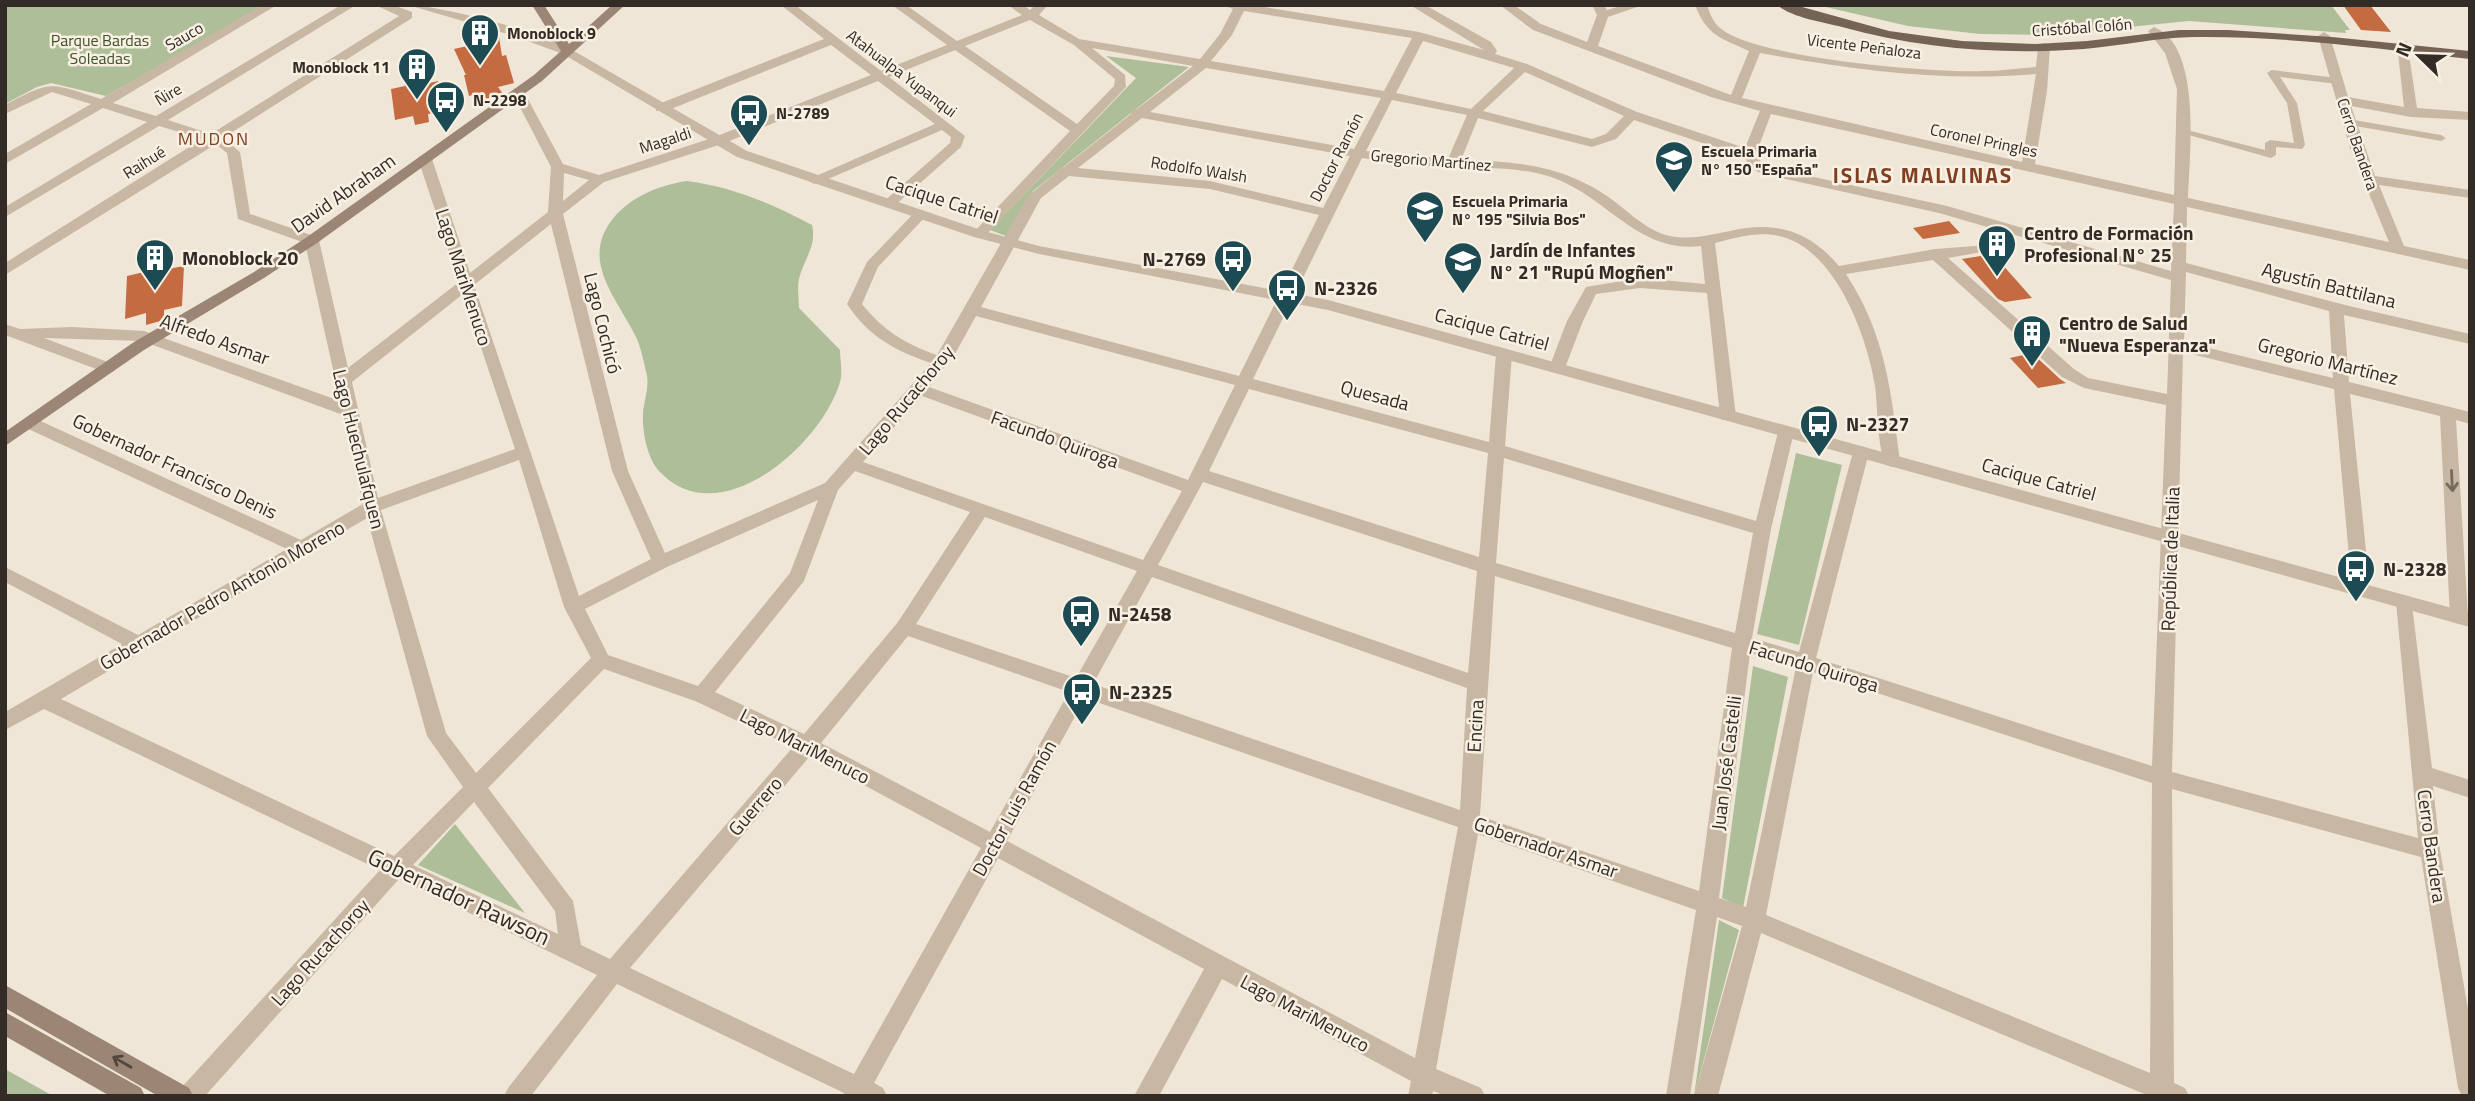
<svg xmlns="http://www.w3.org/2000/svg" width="2475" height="1101" viewBox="0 0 2475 1101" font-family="'Titillium Web',sans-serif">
<rect width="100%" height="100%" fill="#f0e6d7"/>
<path fill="#aebe98" d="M5,5h262l-161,91 -55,-13 -14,4 -32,17z
M1817,5h514l19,25h-5l1,3 -157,-12 -141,14 -68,-1 -72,-8z
M1106,56l83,11 -156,124 -27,45 -16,-6 146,-152z
M687,181c45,6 84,22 125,44 5,22 -8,33 -13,54 -2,9 0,20 0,29l41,42c0,10 3,23 0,32 -18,62 -119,152 -179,91 -14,-13 -19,-42 -18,-60 1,-12 6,-25 4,-37 -3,-13 -6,-30 -12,-41 -20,-40 -57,-77 -19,-120 19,-20 44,-30 71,-34z
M1796,453l46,12 -43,180 -42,-11z
M1753,666l35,11 -45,231 -21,-10z
M455,824l70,89 -107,-48z
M1719,920l20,10 -45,166z
M5,1069l48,27h-48z"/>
<path fill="#c46b41" d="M2343,5h27l21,27 -30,-2z
M483,35l2,5 14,-3 3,19 4,-1 8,28 -16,4 5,7 -17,5 -3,-7 -14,4 -5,-21h2l-12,-26 18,-4 -4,-7z
M424,76l1,8 13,-3 5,30 -15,3 1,8 -14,3 -2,-9 -18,4 -4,-31 14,-3 -1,-5z
M1949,221l11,12 -37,6 -10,-11z
M1993,254l39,44 -27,4 -7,-3 -36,-40z
M168,260v9l16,-3 -2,40 -18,4v10l-18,5v-12l-21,6 2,-43 17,-4 1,-7z
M2032,353l28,26 6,4 -28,5 -28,-30z"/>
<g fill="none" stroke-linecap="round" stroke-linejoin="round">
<path fill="#c8b7a3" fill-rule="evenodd" d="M2272,70l65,8 5,3 -5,3 -57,-7 17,26 8,42 -3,4 -26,-2v8l-5,3 -93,-26 5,-3 82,21v-7l5,-3 24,3 -7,-40 -20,-30z
M2348,119l93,16 5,3 -5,3 -97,-17v-4z"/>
<path fill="#c8b7a3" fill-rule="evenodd" d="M262,5h15l-164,98 43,13 185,-111h15l-188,115 43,14 188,-118 -24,-11h18l19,7v6l-189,120 17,14 10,62 67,23 2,3 29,128 111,-86 -41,-123 2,-3 5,-1 7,4 38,114 78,-61 3,-45 -39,-75 2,-3 4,-1 6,4 39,72 36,11 113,-37 159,-63 -40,-30 -165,66h-10v-6l168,-66 -43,-34h14l86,66 66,-26 -55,-40h14l51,36 65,-26 -14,-10h15l7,5 5,-5h13l-9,10 40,24 121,20 20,-25 13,-25 -10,-4h29l167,27 65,18 -74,-45h15l66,37 6,9 -2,3 32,10 110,48 108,36 15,-37 -49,-14 -178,-67 -33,-25h14l27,19 46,18 10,-27 -5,-10h12l3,5 17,-5h19l-35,12 -10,29 133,49 18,-44c-28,-13 -42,-15 -54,-46h12c3,9 6,17 13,23 34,30 214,45 263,43 18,0 36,-3 53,-4l2,-20 6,-4 6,4 -3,44 -12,73 139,31 3,-106 -12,-36 -17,-22 6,-4c49,19 35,130 34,171l201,44 -39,-94 -32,-112 6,-4 6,4 18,61 56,10 -7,-63 10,-3 10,67 53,4v8l-59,-3 -60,-11 24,70 95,14v8l-91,-13 25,61 66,14v10l-283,-63 -1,56 159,42 125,29v10l-126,-29 5,67 121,30v12l-14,-4 12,197 -3,5 -6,2 -6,-2 -3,-5 -10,-201 -90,-22 20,196 -3,5h-12l-3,-5 -18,-201 -151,-37 -11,420 246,66 -22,-236 3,-5h12l21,171 38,12v18l-37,-12 7,64 30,170v76h-8l-4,-8 -37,-231 -249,-68 2,294 11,5 4,8h-40l-388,-163 -43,163h-24l48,-170 -25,-9 -27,179h-24l30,-186 -218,-76 -42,235 45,19 4,8h-40l-12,-5 -1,5h-24l3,-15 -189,-102 -63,117h-25l70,-127 -206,-111 -124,225 9,5 4,8h-45l2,-3 -227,-109 -86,112h-27l4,-8 89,-113 -198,-96 -194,217h-28l4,-8 199,-218 -336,-161 -39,21v-18l117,-68 -117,-62v-15l133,68 149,-86 -263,-122 -2,-4 2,-4h12l265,121 62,-36 -20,-89 -201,-74 -98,-3 69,26 2,4 -2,4 -6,1 -102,-38v-11l15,5 52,-2 72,4 196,70 -35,-158 -67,-24 -11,-66 -11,-9 -211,131v-12l197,-124 -43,-13 -154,91v-10l142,-85 -44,-14 -98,56v-10l86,-50 -39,-12 -47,22v-9c48,-26 45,-22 96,-6zM1244,11l168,27 -28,53 -173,-30 21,-26zM1030,20l44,25 41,34 -1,7 -37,38 -112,-78zM1423,41l91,27 -43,41 -75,-16zM1092,48l101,18 -56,43 -5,1 -1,4 -67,53 -6,1 -1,4 -29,24 -91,159c-32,-11 -54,-25 -75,-51l16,-37 49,-52 -2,-3h-10l-48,50 -20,42c21,32 48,47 84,59l-106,120 -160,70 -37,-82 -65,-257 41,-32 118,-38 156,-63 57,43 -128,56 7,4 5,-1 123,-53 9,7 -1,6 -69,61 7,4 5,-1 68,-60 4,-11 -76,-59 66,-27 115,81 -98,103 2,3h10l142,-150 -1,-12zM1760,53c93,17 182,29 276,21l-14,88 -280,-64zM1206,68l175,30 -27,51 -204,-37zM1525,72l99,44 -18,18 -14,5 -109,-28zM1392,100l75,15 -19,44 -82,-8zM1771,114l403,90 -3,67 -224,-65 -175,-38 -10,-5 -6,-9zM1142,118l208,38 -27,52 -113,-27 -132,-13zM1478,118l114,29 24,-8 18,-19 110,37 8,12 11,5 176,39 232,67 -4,114 -79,-16 -14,-9 -126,-111 40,-7v-6l-53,4 -96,17c-29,-35 -65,-46 -109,-35 -21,4 -42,10 -64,4 -22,-6 -42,-28 -62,-41 -44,-29 -91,-33 -143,-34zM1362,158c27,4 53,8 80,9 39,2 80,-2 117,13 52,22 81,73 142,66l4,38 -65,-6 -54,9 -19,34 -18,47 2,4h12l2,-4 18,-47 13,-27 44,-6 67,5 13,123 2,4h12l2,-4 -21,-173c20,-5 43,-12 64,-7 56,12 88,100 96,150 3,22 2,61 11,79l6,2 8,-6c-9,-69 -14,-126 -54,-187l87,-14 129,117 22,11 82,17 -14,361 -336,-108 53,-206 -2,-4 -6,-2 -8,6 -54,200 -47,-14 19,-109 23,-97 -2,-4 -6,-2 -8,6 -22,89 -251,-75 7,-92 -3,-4 -5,-1 -8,5 -7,88 -236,-63zM564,173l25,7 -26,21zM1069,176l141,13 109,26 -80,161 -258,-69 60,-109zM551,224l61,247 39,88 -72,37 -105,-311zM2186,272l143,39 4,67 -149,-36zM463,294l52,155 -137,49 -26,-116zM976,316l259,69 -47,95 -259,-93 27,-35zM1249,389l239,64 -9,104 -270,-86zM922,396l260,95 -39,69 -280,-98zM1504,458l249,75 -18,100 -239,-70zM519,460l45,147 27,51 -115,115 -30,-40 -65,-223zM855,471l115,41 -72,110 -94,112 -89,-42 89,-111 34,-91zM1203,482l274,89 -9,102 -310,-108zM818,500l-28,73 -92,113 -90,-31 -23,-46 82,-42zM985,517l152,54 -61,107 -160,-54zM367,518l60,218 36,51 -69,69 -333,-157zM1495,576l237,72 -33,243 -219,-75zM1152,577l315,111 -7,122 -367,-126zM908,636l161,56 -79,140 -169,-89zM1750,653l46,14 -50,240 -27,-9zM604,669l91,32 98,46 -183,212 -29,-14 -8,-44 -85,-113zM1813,672l339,111 -2,290 -384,-158zM1085,698l373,129 -43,231 -408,-217zM810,756l171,92 -127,226 -224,-106zM474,802l81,109 3,23 -145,-69z
M408,5c29,0 144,29 165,46l-10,3 -52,-19z"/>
<path fill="#c8b7a3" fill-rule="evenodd" d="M567,47l180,104 237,80 55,15 289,54 1142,313v14l-1142,-317 -289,-56 -65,-17 -237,-80 -174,-103 -2,-3z"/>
<path fill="#9b8675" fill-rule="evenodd" d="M532,5h12l25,39 43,-39h13l-83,76 -225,162 -53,35 -120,72 -139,96v-14l129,-90 120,-70 53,-35 227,-162 27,-24z
M5,985l184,103 4,8h-35l-153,-88z
M5,1012l136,76 4,8h-35l-105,-60z"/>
<path fill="#756356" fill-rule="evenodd" d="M1777,5h18l94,26 73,10 74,3 51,-3 92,-11h49l104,7 138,14v8c-91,-10 -183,-23 -275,-22 -37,0 -74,9 -111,12 -81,6 -164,0 -242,-22 -20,-5 -49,-9 -65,-22z"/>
</g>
<defs><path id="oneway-shaft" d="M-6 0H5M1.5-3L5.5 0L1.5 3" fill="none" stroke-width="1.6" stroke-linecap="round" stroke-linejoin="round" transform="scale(1.75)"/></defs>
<use stroke="#766a5e" href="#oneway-shaft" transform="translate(2452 481) rotate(87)"/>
<use stroke="#52463d" href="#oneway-shaft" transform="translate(122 1062) rotate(-150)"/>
<defs>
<symbol id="building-pin" viewBox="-11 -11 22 30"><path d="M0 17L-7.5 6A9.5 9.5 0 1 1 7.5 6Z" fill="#1c4b53" stroke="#f8f0e3"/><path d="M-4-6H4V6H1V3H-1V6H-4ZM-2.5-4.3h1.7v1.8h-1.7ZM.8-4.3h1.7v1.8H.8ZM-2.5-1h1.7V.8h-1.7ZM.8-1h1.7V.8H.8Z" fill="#fff"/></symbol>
<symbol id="bus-pin" viewBox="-11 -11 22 30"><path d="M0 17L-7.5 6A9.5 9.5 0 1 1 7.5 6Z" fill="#1c4b53" stroke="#f8f0e3"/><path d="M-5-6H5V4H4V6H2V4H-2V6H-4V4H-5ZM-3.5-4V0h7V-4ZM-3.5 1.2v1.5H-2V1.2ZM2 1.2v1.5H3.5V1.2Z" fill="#fff"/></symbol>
<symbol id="school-pin" viewBox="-11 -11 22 30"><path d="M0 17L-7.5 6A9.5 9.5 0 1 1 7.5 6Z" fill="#1c4b53" stroke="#f8f0e3"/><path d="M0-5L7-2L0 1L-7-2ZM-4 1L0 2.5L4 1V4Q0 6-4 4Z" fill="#fff"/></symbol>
</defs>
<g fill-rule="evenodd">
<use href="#building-pin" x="458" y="11" width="44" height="60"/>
<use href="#building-pin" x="395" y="45" width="44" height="60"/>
<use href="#bus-pin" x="424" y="78" width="44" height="60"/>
<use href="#bus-pin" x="727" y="91" width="44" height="60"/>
<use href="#school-pin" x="1652" y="138" width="44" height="60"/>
<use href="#school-pin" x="1403" y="188" width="44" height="60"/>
<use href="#building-pin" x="1975" y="222" width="44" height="60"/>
<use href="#building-pin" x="133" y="236" width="44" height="60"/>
<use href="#bus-pin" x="1211" y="237" width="44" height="60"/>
<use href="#school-pin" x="1441" y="239" width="44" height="60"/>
<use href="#bus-pin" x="1265" y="266" width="44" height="60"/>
<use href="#building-pin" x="2010" y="312" width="44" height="60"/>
<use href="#bus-pin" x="1797" y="402" width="44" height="60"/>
<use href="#bus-pin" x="2334" y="547" width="44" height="60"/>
<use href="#bus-pin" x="1059" y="592" width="44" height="60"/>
<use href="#bus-pin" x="1060" y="670" width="44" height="60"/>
</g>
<g text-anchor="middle" stroke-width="5" stroke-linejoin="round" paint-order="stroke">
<g font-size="16" fill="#332b25" stroke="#f8f0e3">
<text transform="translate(2082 27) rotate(-4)" y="6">Cristóbal Colón</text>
<text transform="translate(184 36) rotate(-30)" y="6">Sauco</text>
<text transform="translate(1864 46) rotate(7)" y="6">Vicente Peñaloza</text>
<text transform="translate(902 73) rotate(37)" y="6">Atahualpa Yupanqui</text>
<text transform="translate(168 94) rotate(-31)" y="6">Ñire</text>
<text transform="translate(665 140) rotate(-18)" y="6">Magaldi</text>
<text transform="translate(1984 140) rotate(12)" y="6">Coronel Pringles</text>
<text transform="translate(2358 144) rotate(71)" y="6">Cerro Bandera</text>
<text transform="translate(1336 157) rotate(-63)" y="6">Doctor Ramón</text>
<text transform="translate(1431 160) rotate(5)" y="6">Gregorio Martínez</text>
<text transform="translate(144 162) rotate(-32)" y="6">Raihué</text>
<text transform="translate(1199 169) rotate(9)" y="6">Rodolfo Walsh</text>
</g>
<g font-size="16" font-weight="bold" fill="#332b25" stroke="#f8f0e3" text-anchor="start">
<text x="507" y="39">Monoblock 9</text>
<text x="390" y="73" text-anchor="end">Monoblock 11</text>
<text x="473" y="106">N-2298</text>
<text x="776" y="119">N-2789</text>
<text x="1701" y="157">Escuela Primaria<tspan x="1701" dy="18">N° 150 "España"</tspan></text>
<text x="1452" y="207">Escuela Primaria<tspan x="1452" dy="18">N° 195 "Silvia Bos"</tspan></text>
</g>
<g font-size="16" fill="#3f512a" stroke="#f8f0e3">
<text x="100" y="46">Parque Bardas<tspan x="100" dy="18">Soleadas</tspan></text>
</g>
<g font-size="18" letter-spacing="2" fill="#803f20" stroke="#f8f0e3">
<text x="214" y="145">MUDON</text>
</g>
<g font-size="19" fill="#332b25" stroke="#f8f0e3">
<text transform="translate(343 193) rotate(-35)" y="7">David Abraham</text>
<text transform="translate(942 199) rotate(18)" y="7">Cacique Catriel</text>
<text transform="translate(464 277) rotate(72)" y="7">Lago MariMenuco</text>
<text transform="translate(2329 285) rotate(14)" y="7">Agustín Battilana</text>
<text transform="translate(603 323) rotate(76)" y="7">Lago Cochicó</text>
<text transform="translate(1492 329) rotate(15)" y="7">Cacique Catriel</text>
<text transform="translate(215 339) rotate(20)" y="7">Alfredo Asmar</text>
<text transform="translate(2328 361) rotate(14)" y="7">Gregorio Martínez</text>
<text transform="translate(1375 395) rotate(15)" y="7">Quesada</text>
<text transform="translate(906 400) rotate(-50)" y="7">Lago Rucachoroy</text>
<text transform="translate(1055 439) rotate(20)" y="7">Facundo Quiroga</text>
<text transform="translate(359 449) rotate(76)" y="7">Lago Huechulafquen</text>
<text transform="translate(175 466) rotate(25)" y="7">Gobernador Francisco Denis</text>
<text transform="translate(2039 479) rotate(15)" y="7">Cacique Catriel</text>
<text transform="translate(2170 559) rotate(-88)" y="7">República de Italia</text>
<text transform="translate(222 595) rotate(-30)" y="7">Gobernador Pedro Antonio Moreno</text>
<text transform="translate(1814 666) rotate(17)" y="7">Facundo Quiroga</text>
<text transform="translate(1475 726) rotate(-87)" y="7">Encina</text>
<text transform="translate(805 746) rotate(27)" y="7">Lago MariMenuco</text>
<text transform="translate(1726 763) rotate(-83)" y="7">Juan José Castelli</text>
<text transform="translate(755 806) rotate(-49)" y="7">Guerrero</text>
<text transform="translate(1014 808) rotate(-61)" y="7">Doctor Luis Ramón</text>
<text transform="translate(2432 846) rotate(82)" y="7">Cerro Bandera</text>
<text transform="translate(1546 847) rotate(19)" y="7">Gobernador Asmar</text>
<text transform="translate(320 952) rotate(-48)" y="7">Lago Rucachoroy</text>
<text transform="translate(1305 1013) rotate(28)" y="7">Lago MariMenuco</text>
</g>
<g font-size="19" font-weight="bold" fill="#332b25" stroke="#f8f0e3" text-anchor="start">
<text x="2024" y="240">Centro de Formación<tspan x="2024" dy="22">Profesional N° 25</tspan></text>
<text x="1490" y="257">Jardín de Infantes<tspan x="1490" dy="22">N° 21 "Rupú Mogñen"</tspan></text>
<text x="182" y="265">Monoblock 20</text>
<text x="1206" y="266" text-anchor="end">N-2769</text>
<text x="1314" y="295">N-2326</text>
<text x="2059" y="330">Centro de Salud<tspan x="2059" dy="22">"Nueva Esperanza"</tspan></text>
<text x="1846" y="431">N-2327</text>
<text x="2383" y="576">N-2328</text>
<text x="1108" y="621">N-2458</text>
<text x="1109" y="699">N-2325</text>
</g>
<g font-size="21" font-weight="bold" letter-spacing="2" fill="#803f20" stroke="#f8f0e3">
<text x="1923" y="183">ISLAS MALVINAS</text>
</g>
<g font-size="23" fill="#332b25" stroke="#f8f0e3">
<text transform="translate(459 897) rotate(25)" y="8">Gobernador Rawson</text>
</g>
</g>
<rect width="2475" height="1101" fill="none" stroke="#332b25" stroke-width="14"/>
<g transform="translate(2419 56) rotate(293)" stroke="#f8f0e3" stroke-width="5" paint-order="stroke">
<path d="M0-5L12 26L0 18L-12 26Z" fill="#332b25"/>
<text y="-10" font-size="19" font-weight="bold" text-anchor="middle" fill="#332b25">N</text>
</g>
</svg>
